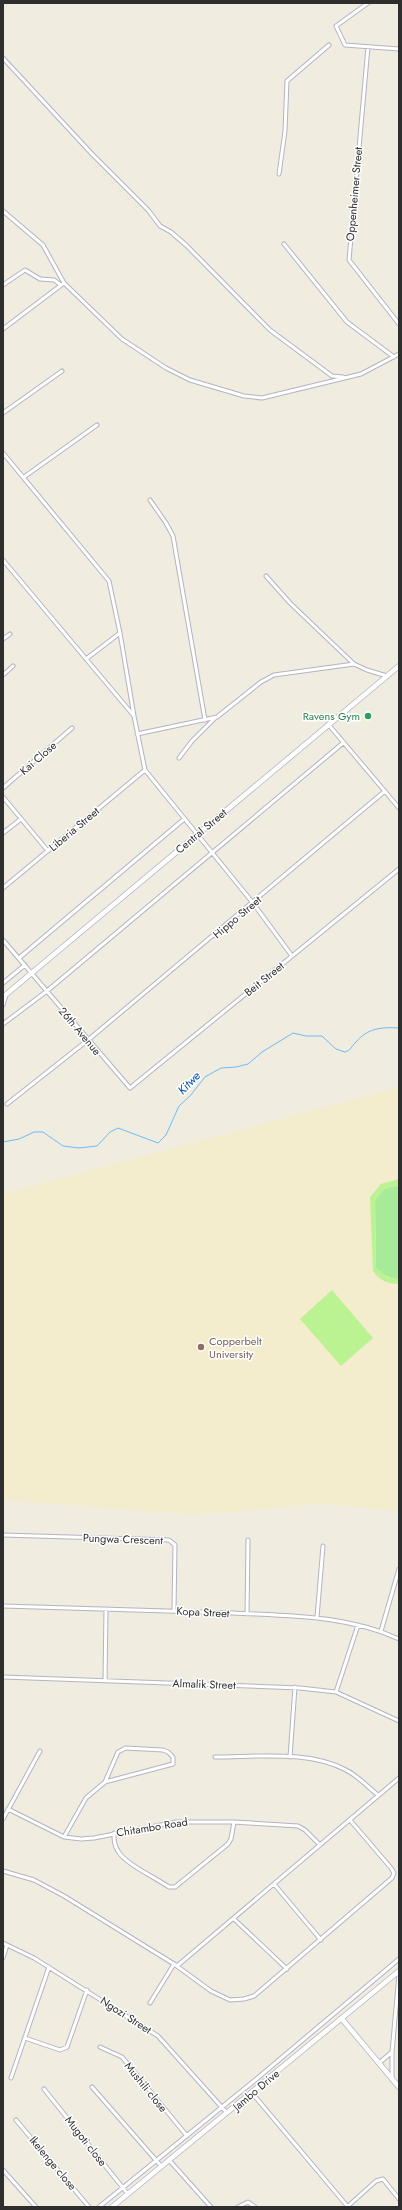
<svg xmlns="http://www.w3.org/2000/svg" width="402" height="2210" viewBox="0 0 402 2210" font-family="Jost,sans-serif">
<rect width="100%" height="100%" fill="#f0ece0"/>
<path fill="#f3edce" d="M399,1087v424l-76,-7 -130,11 -190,-15v-306z"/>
<path fill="#a7eb98" d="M399,1185v94l-2,1 -13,-5 -8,-7 -1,-68 9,-11z"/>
<path fill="#bbf393" d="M399,1179v6l-15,4 -9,11 1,68 11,9 12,2v5c-11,0 -20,-4 -26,-13l-3,-74 11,-13z
M332,1290l41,48 -32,28 -41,-47z"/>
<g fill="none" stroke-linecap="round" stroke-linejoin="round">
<path stroke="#6abdfb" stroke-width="1" d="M3,1142l16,-3 15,-7h9l20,14 16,2 18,-2 13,-14 8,-4 40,15 8,-8 13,-29 11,-10 15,-19 16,-9 15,-1 12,-3 14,-12 31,-19 13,3h16l14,13 9,3c6,-2 6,-5 11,-10 12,-14 25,-15 43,-14"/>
<defs>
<path id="street" d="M368,3l-32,23 9,19 54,4
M368,47l-19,213 50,64
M3,58l89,96 57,57 11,15 11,6 16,14 83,84 62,46 11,1
M279,174l6,-43 2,-50 42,-36
M3,211l40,34 21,38 58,56 44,29 24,12 54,16 18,2 99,-24 38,-20
M284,244l63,78 47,35
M3,285l22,-15 15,9 14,1 7,5
M3,329l61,-46
M3,413l59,-42
M3,453l106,128 11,52 -34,26
M24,477l73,-52
M150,500l16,23 7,13 32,184
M3,560l131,156 11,54 108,133 39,53
M266,576l24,27 64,61 13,6 20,6
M120,633l14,83
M3,639l7,-5
M3,675l10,-9
M328,724l71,84
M137,734l80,-17 44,-35 13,-7 80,-11
M179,758l13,-17 23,-23
M3,788l69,-60
M3,797l45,54
M3,833l18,-14
M3,888l142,-118
M3,940l127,148 269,-219
M19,958l164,-138
M3,983l22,-18
M3,1005l3,-10
M3,1024l44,-33 296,-248
M7,1104l81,-64 297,-249
M3,1535l166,5 6,5 -1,65
M3,1606c77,3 153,4 230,7 57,3 113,2 166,26
M247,1614l1,-74
M317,1617l6,-71
M381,1631l18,-62
M3,1677l297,11 36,4 63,29
M105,1681l1,-72
M336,1692l22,-67
M215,1757c42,0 93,-7 131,13 12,6 22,17 32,25
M290,1757l5,-70
M8,1809l56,28 17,2 13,-1 82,-16h58l64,4 7,4 15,15
M3,1819l37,-68
M114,1833c0,7 0,12 4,18 6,12 38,27 51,36h6l53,-43 3,-5 3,-17
M64,1837l22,-39 19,-16 68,-18v-7l-5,-5 -5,-2 -38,-2 -3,2 -4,2 -13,30
M3,1871l31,9 30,16 110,68 37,27 19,9 14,-1 10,-3 138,-118 2,-5 -3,-5 -41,-48
M274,1884l47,56
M234,1919l53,50
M3,1943l31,15 124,78 69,77
M3,1958l4,-13
M177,1966l222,-188
M150,2003l24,-39
M25,2038l35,12 7,-3 20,-57
M100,2047l22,10 65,79
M379,2063l13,-11
M11,2078l38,-111
M392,2079v-27l7,-77
M92,2087l69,79
M44,2089l83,104
M252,2093l96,114
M16,2120l73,87
M169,2160l42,47
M3,2170l33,37
M99,2207l155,-126 145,-122
M238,2207l10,-5 7,5
M347,2207l29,-26 7,-2 16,20"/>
<path id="secondary" d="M3,997l396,-331
M342,2019l57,68
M112,2207l287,-236"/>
</defs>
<use href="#street" stroke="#b3b4c2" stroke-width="5"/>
<use href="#secondary" stroke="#b3b4c2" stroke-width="6"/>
<use href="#street" stroke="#fff" stroke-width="3"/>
<use href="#secondary" stroke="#fff" stroke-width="4.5"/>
</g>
<circle fill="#2e9e5b" stroke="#fff" stroke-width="1.5" cx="368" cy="716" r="4"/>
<circle fill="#8d6e63" stroke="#fff" stroke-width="1.5" cx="201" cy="1347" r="4"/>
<g text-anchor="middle" stroke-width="3" stroke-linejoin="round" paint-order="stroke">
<g font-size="11" fill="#2e2e2e" stroke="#fff">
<text transform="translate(354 194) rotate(-85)" y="4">Oppenheimer Street</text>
<text transform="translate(38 758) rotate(-41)" y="4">Kai Close</text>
<text transform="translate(74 829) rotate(-40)" y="4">Liberia Street</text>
<text transform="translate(201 831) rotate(-40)" y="4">Central Street</text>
<text transform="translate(237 917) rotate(-40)" y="4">Hippo Street</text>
<text transform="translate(264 979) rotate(-39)" y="4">Beit Street</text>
<text transform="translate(80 1031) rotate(50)" y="4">26th Avenue</text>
<text transform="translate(123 1539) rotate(2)" y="4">Pungwa Crescent</text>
<text transform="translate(203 1612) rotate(3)" y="4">Kopa Street</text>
<text transform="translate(204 1684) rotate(2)" y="4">Almalik Street</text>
<text transform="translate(152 1827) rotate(-9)" y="4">Chitambo Road</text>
<text transform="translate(126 2015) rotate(33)" y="4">Ngozi Street</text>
<text transform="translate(146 2087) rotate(51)" y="4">Mushili close</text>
<text transform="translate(256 2090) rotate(-40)" y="4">Jambo Drive</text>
<text transform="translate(86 2141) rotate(52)" y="4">Mugoti close</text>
<text transform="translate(53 2163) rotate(50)" y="4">Ikelenge close</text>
</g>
<g font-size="11" fill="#27864d" stroke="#fff" text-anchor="end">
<text x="360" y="720">Ravens Gym</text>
</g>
<g font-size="11" fill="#785e54" stroke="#fff" text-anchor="start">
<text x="209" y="1345">Copperbelt<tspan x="209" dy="13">University</tspan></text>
</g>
<g font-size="12" font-style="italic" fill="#0057b0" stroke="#fff">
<text transform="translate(189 1083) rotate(-46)" y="4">Kitwe</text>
</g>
</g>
<rect width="402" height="2210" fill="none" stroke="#2e2e2e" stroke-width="8"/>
</svg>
